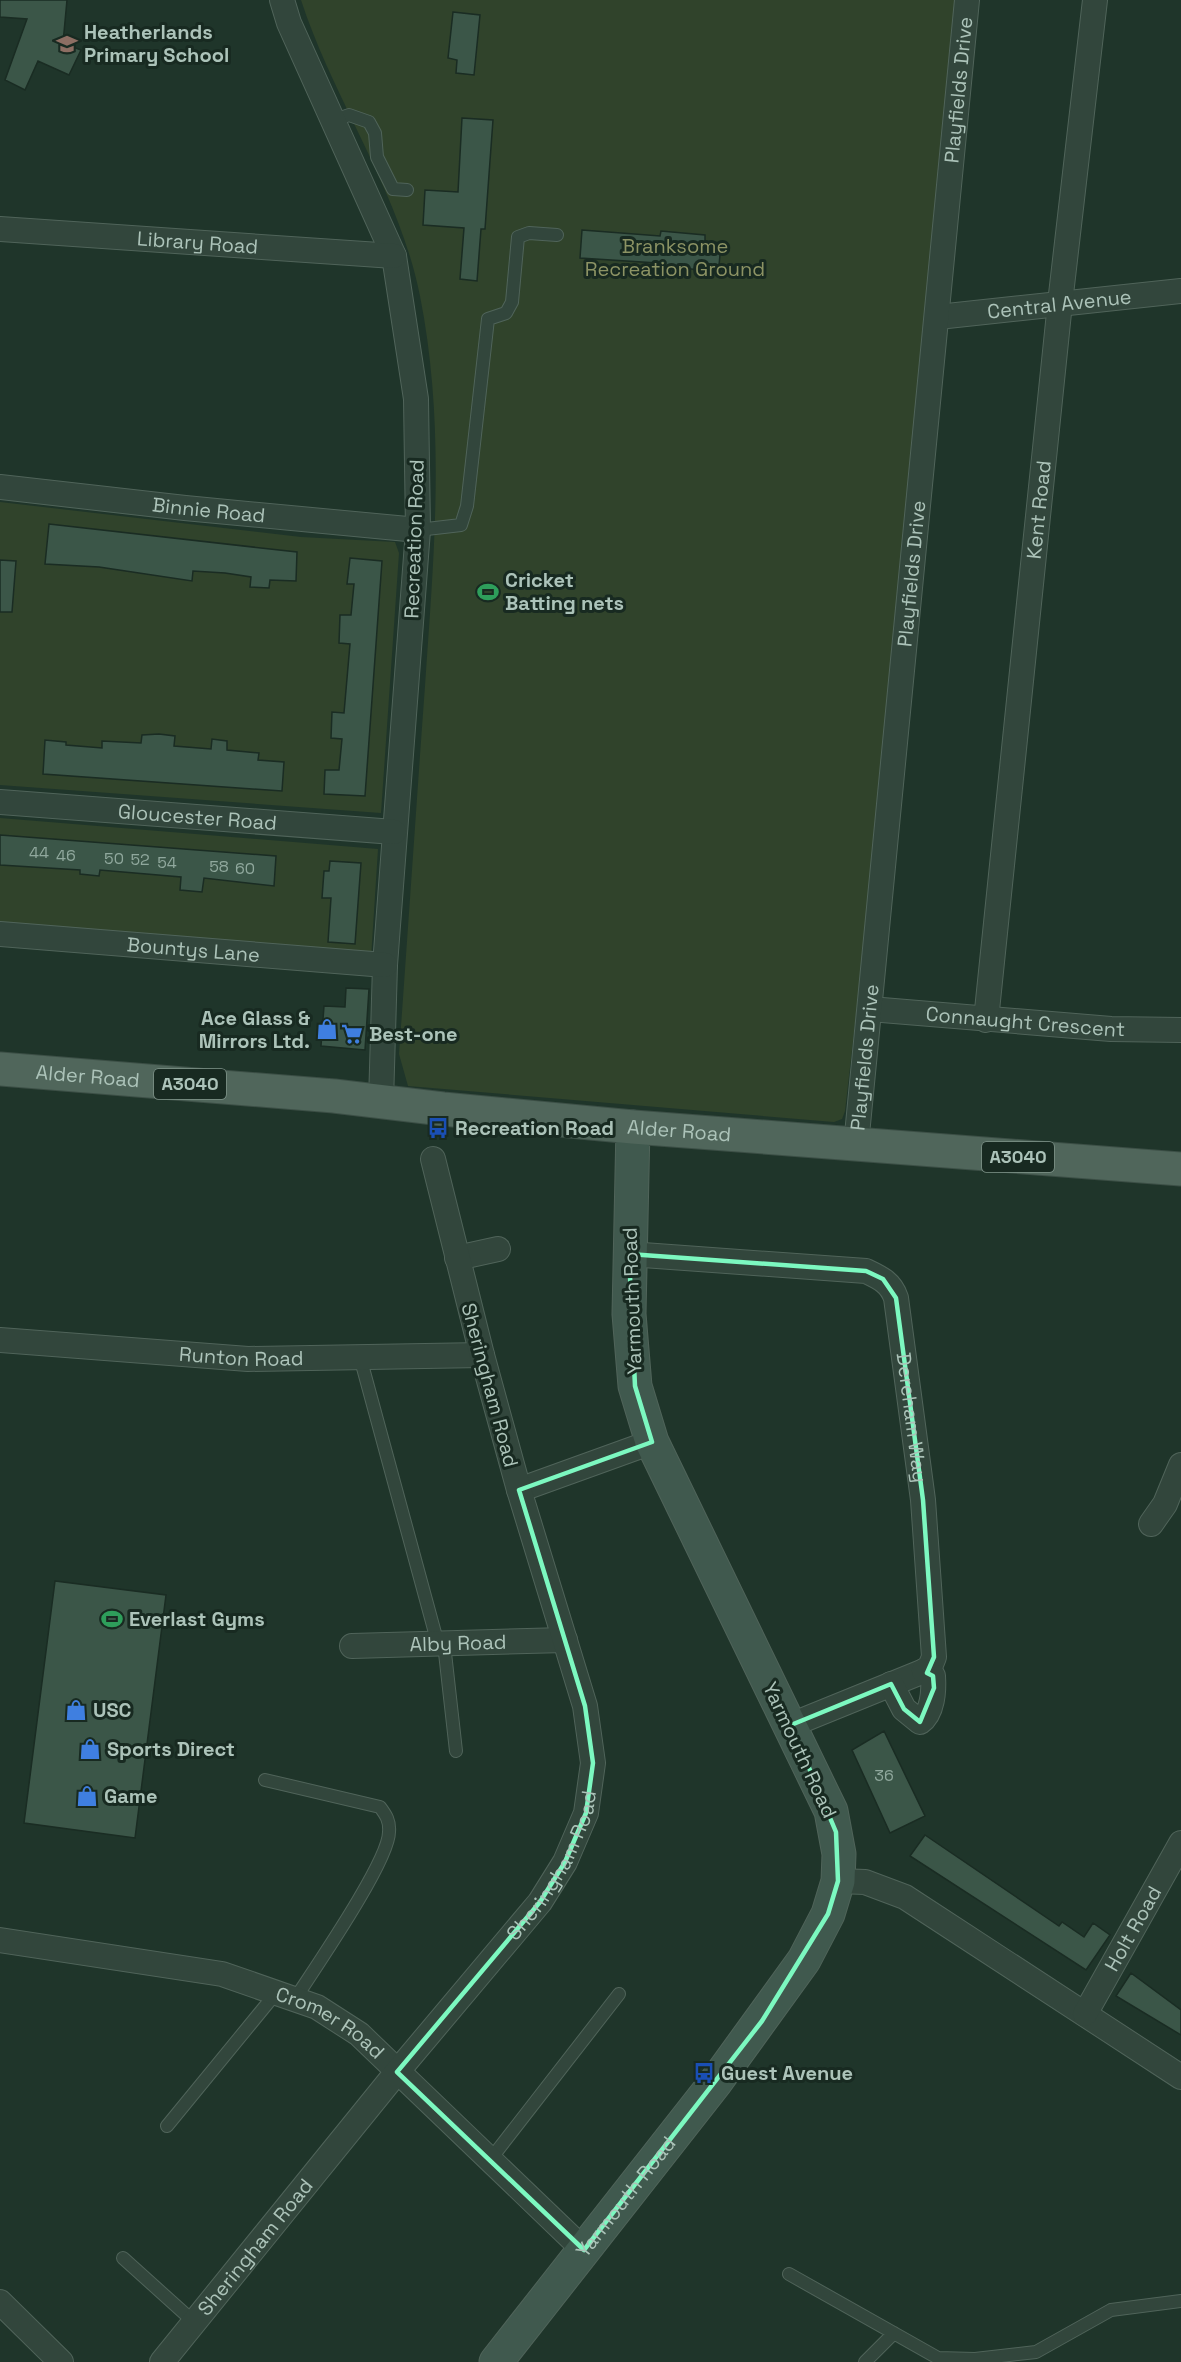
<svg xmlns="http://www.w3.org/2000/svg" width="1181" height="2362" viewBox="0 0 1181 2362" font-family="'Space Grotesk',sans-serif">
<rect width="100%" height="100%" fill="#1f352a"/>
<path fill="#30432b" d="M301,0h658l-66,690 -48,421 -3,8 -8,3 -426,-36 -9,-32c9,-123 17,-245 26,-368 9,-132 21,-258 -5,-390 -21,-105 -86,-195 -119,-296z
M0,502l301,35 94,5 4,11 -18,260 -381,-28z
M0,818l378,31 -7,109 -371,-30z"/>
<path fill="#3b5648" stroke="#1a2c23" stroke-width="1.5" d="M0,0h67l-4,43 18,7 -12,25 -31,-14 -13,29 -20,-10 22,-61 -27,-2z
M453,12l27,3 -6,60 -18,-2 1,-13 -9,-2z
M462,118l31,2 -8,109h-4l-4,52 -17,-2 4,-51 -41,-3 2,-35 33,2z
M582,230l78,6 1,-5 44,4v6l16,2 -2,23h-17v4l-45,-4v-3l-77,-5z
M49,524l248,28 -1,29 -26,-1 -1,8 -19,-1 1,-10 -26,-4 -32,-2 -1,10 -93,-14 -54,-3z
M350,558l32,3 -17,235 -41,-2 1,-24h14l3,-31 -11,-1 1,-26 12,1 6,-69 -11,-1 1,-28h11l3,-31h-7z
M0,560l16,1 -4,51h-12z
M159,734l16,2 -1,10 37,3 1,-10 15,2v9l32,3 -1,7 26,2 -2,29 -239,-17 2,-34 21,2v3l36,3v-7l39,2 1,-8z
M0,835l276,21 -2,30 -70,-8 -2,14 -22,-2 1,-13 -81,-7 -1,6 -19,-2v-4l-80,-5z
M330,861l31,2 -6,81 -27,-2 3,-44h-9l2,-27h5z
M346,988l23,1 -4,61 -44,-4 3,-40 21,1z
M55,1581l111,14 -31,243 -111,-15z
M884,1731l41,85 -35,17 -38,-83z
M925,1835l134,91 3,-4 22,15 9,-14 17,12 -24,35 -176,-114z
M1131,1973l50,37v25l-65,-39z"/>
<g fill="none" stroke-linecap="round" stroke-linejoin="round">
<defs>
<path id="lane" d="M332,121l17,-6 20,7 6,11 2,24 16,32 14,1
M418,530l43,-5 6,-19 21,-187 18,-6 6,-11 6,-65 11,-4 28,2
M360,1357l78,287
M444,1644l12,107
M265,1780l115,27c6,8 10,14 9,25 0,29 -74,136 -94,167
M167,2126l109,-133
M490,2160l129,-166
M123,2258l71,64
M789,2274l149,84 37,1 61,-7 75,-42 70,-9
M865,2362l29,-29"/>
<g id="street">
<path d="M282,0l7,23 105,233 22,143 2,131 -33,435 -4,137"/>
<path id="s1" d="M0,229l394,27"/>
<path id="s2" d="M938,317l243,-26"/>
<path id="s3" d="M0,487l185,21 233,22"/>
<path id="s4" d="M0,802l394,30"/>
<path id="s5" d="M0,934l385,31"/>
<path id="s6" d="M870,1009l241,20 70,1"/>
<path id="s7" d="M986,1020l74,-717 35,-303"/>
<path id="s8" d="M856,1145l111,-1145"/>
<path id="s9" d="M629,1254l237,17c15,7 25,12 30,27l27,202 11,157 -4,10 -6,4 -133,54"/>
<path d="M457,1258l41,-9"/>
<path id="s10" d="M0,1340l248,19 234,-4"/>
<path d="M519,1490l133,-48"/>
<path d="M1151,1524l14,-20 16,-39"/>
<path id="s11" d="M352,1646l213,-6"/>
<path d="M891,1684l13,25 16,13c13,-9 14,-32 13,-46l-9,-5"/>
<path d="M838,1881l27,1 40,15 276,180"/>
<path id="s12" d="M0,1940l222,34 95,33 42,27 225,216"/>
<path id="s13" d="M1085,2014l96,-171"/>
<path d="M0,2302l61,60"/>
<path id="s14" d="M162,2362l235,-290 143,-170 25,-40 21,-49 7,-50 -8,-57 -66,-216 -37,-135 -49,-196"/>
</g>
<g id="secondary">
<path id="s15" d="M496,2362l219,-279 89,-123 24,-46 10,-33 1,-27 -8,-43 -179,-369 -17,-56 -6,-72 4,-187"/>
</g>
<g id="primary">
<path id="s16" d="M0,1069l334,27 109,13 190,18 548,42"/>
</g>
</defs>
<use href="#lane" stroke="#50645a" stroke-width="14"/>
<use href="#street" stroke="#50645a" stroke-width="26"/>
<use href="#secondary" stroke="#50645a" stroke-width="35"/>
<use href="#primary" stroke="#3c4f46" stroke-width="35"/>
<use href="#lane" stroke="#32463c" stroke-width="12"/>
<use href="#street" stroke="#32463c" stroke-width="24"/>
<use href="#secondary" stroke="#40594e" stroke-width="33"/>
<use href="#primary" stroke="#50665b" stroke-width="33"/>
</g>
<path fill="none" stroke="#7cf8c0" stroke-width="4.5" stroke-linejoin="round" d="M629,1254l237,17 17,8 13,19 27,202 11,157 -7,16 6,3 1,12 -14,34 -16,-13 -13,-25 -100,41 45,107 2,49 -10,33 -66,107 -178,229 -187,-178 143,-170 25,-40 21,-49 7,-50 -8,-57 -66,-216 133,-48 -17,-56z"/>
<defs>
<symbol id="school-bare" viewBox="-9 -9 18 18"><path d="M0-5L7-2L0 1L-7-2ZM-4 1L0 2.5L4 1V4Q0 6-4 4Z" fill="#8d6e63" stroke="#182a21" stroke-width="2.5" paint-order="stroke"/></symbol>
<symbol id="stadium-bare" viewBox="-9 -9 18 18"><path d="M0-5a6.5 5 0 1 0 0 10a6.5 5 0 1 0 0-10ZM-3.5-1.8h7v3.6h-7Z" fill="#2e9e5b" stroke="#182a21" stroke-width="2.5" paint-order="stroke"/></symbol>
<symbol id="shop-bare" viewBox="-9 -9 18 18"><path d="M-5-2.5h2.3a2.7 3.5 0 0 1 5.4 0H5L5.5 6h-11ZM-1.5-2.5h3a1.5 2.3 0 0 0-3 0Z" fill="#3f7fe0" stroke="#182a21" stroke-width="2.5" paint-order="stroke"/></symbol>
<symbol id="supermarket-bare" viewBox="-9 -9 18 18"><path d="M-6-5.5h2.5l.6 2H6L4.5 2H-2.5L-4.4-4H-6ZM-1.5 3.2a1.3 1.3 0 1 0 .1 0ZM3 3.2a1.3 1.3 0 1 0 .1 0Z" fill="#3f7fe0" stroke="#182a21" stroke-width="2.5" paint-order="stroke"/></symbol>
<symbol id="bus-bare" viewBox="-9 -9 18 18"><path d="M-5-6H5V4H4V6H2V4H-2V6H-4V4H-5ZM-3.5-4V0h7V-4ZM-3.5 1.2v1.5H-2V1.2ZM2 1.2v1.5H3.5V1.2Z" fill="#1a4fb4" stroke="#182a21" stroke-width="2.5" paint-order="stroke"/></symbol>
</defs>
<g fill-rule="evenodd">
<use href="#school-bare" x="52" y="29" width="30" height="30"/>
<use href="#stadium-bare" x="473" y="577" width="30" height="30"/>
<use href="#shop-bare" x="312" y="1014" width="30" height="30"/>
<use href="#supermarket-bare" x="337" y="1019" width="30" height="30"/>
<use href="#bus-bare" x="423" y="1113" width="30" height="30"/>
<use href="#stadium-bare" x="97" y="1604" width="30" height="30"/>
<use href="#shop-bare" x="61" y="1695" width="30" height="30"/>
<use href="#shop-bare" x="75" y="1734" width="30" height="30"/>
<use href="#shop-bare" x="72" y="1781" width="30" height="30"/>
<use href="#bus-bare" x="689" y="2058" width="30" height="30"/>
</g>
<g text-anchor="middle" stroke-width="6" stroke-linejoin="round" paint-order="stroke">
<g font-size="16" fill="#90a89d">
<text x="39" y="858">44</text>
<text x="66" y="861">46</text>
<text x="114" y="864">50</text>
<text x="140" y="865">52</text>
<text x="167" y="868">54</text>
<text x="219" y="872">58</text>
<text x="245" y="874">60</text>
<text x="884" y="1781">36</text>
</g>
<g fill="#182a21" stroke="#80958b" stroke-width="1.5">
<rect x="154" y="1069" width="72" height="30" rx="4.5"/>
<rect x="982" y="1142" width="72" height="30" rx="4.5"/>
</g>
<g font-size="18" font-weight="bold" fill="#acc3b9">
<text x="190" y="1090">A3040</text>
<text x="1018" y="1163">A3040</text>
</g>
<g font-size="20" font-weight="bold" fill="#acc3b9" stroke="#182a21" text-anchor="start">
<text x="84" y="39">Heatherlands<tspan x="84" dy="23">Primary School</tspan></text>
<text x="505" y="587">Cricket<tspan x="505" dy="23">Batting nets</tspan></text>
<text x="310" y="1025" text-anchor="end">Ace Glass &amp;<tspan x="310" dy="23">Mirrors Ltd.</tspan></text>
<text x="369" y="1041">Best-one</text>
<text x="455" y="1135">Recreation Road</text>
<text x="129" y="1626">Everlast Gyms</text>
<text x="93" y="1717">USC</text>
<text x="107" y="1756">Sports Direct</text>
<text x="104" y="1803">Game</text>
<text x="721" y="2080">Guest Avenue</text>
</g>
<g font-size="20" fill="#acc3b9" stroke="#182a21">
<text dy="7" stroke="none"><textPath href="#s8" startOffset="1060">Playfields Drive</textPath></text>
<text dy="7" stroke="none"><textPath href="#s1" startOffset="198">Library Road</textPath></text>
<text dy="7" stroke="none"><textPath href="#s2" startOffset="122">Central Avenue</textPath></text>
<text dy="7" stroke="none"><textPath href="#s3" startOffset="210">Binnie Road</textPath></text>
<text dy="7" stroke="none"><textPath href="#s7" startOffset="513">Kent Road</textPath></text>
<text transform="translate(414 539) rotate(-88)" y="7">Recreation Road</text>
<text dy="7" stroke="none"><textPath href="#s8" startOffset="574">Playfields Drive</textPath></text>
<text dy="7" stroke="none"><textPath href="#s4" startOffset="198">Gloucester Road</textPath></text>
<text dy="7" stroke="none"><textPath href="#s5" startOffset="194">Bountys Lane</textPath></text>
<text dy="7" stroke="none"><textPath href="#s6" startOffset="156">Connaught Crescent</textPath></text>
<text dy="7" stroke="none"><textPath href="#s8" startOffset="88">Playfields Drive</textPath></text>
<text dy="7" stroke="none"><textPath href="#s16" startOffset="88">Alder Road</textPath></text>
<text dy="7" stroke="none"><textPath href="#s16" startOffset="682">Alder Road</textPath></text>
<text transform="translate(632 1301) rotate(-92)" y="7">Yarmouth Road</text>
<text dy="7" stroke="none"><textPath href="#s10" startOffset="242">Runton Road</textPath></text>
<text transform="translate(490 1385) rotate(75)" y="7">Sheringham Road</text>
<text dy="7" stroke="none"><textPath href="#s9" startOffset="400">Dereham Way</textPath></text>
<text dy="7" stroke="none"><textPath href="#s11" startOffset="106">Alby Road</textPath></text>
<text transform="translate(800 1750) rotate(65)" y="7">Yarmouth Road</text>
<text dy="7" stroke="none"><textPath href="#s14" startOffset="634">Sheringham Road</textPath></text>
<text dy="7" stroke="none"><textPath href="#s13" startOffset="98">Holt Road</textPath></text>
<text dy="7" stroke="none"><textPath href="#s12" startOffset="344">Cromer Road</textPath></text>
<text dy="7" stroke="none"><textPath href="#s15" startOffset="210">Yarmouth Road</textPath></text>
<text dy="7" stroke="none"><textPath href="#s14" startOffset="148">Sheringham Road</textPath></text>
</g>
<g font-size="20" fill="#8c9364" stroke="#182a21">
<text x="675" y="253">Branksome<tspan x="675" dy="23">Recreation Ground</tspan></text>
</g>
</g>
</svg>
